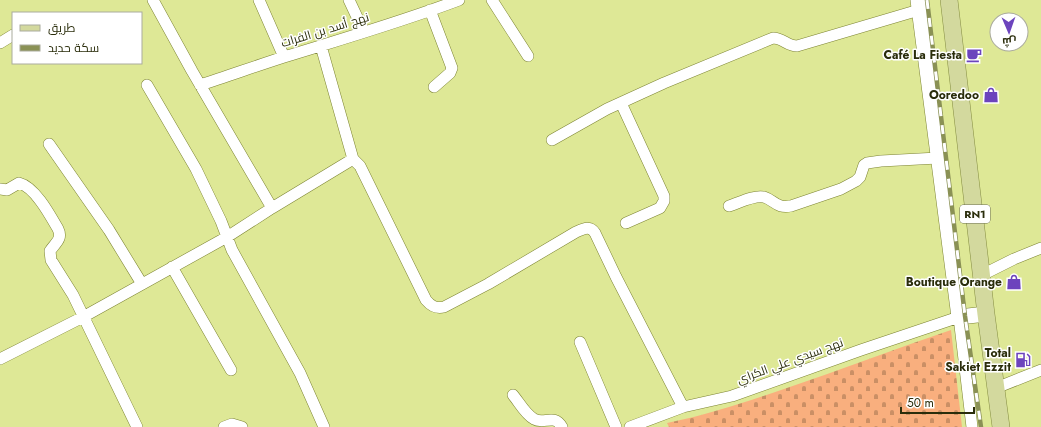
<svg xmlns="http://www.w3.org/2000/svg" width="1041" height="427" viewBox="0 0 1041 427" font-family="Jost,Cairo,sans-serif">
<defs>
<pattern id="cemetery-stones" width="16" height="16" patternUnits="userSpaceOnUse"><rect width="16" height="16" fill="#f9af7e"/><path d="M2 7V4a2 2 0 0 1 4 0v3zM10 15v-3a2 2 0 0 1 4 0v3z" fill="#ca8f65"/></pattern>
</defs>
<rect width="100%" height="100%" fill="#dee896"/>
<path fill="url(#cemetery-stones)" d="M951,330l11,97h-293l-2,-4c40,-8 79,-21 117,-34 56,-19 111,-40 167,-59z"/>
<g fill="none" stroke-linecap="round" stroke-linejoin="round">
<defs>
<path id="street" d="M153,0l39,71 80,137
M259,0l25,57
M349,0l15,32
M492,0l36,56
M430,10l22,58 -2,5 -16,14
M0,43l13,-8
M321,46l32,113 7,7 66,134c5,6 10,9 18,7l44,-23 88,-52c7,-3 14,-7 19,1l21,44 67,130
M147,85l49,84 25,52 11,29 68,123 24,54
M200,85c28,-9 56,-19 84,-28 58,-18 117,-35 175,-57
M621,103l43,93v5l-4,7 -34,15
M552,140l55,-31 57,-26 109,-45c10,0 14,8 24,8l122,-36
M49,144l60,86 33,54
M0,189l7,1 12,-7c16,4 31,32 39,46 5,10 -3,14 -8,22l1,9 22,35 64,132
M729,206c10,-3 24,-11 35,-9 10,3 13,12 27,9l50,-17 15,-8 4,-4 4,-12 3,-2 14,-2 57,-3
M172,267l59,103
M982,275l32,-16 27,-11
M580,342l36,85
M0,359l83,-42 144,-80 45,-29 81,-49
M996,388l45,-18
M513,395c6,7 12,19 21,24 10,6 20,-6 28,8
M224,427l8,-3 10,3
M630,427l53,-20 49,-11 129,-46 98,-33 13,110"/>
<path id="secondary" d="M918,0l41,317 27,-3"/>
<path id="primary" d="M949,0l37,314 15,113"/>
</defs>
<use href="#street" stroke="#7d8433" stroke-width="12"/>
<use href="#secondary" stroke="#7d8433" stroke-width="16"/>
<use href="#primary" stroke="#848c40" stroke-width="18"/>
<use href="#street" stroke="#fff" stroke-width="11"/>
<use href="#secondary" stroke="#fff" stroke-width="15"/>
<use href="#primary" stroke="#d3d99e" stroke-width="17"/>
<defs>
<path id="rail" d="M927,0l38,316 16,111"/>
</defs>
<use href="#rail" stroke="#8a9155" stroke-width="4.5"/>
<use href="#rail" stroke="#fff" stroke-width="3" stroke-dasharray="9" stroke-linecap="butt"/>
</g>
<defs>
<symbol id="cafe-bare" viewBox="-9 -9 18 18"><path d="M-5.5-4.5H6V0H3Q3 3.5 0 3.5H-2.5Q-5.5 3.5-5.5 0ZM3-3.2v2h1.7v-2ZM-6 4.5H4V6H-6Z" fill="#6c44bd" stroke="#fff" stroke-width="2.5" paint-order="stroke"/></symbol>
<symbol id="shop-bare" viewBox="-9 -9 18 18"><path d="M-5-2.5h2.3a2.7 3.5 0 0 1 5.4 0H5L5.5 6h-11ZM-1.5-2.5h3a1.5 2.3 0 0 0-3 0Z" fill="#6c44bd" stroke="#fff" stroke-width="2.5" paint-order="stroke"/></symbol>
<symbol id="fuel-bare" viewBox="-9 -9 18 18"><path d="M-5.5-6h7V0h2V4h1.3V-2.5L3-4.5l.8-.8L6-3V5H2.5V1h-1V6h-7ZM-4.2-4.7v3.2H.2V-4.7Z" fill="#6c44bd" stroke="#fff" stroke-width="2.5" paint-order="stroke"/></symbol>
</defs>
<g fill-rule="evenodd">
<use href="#cafe-bare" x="963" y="44" width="22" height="22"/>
<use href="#shop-bare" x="980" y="84" width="22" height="22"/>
<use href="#shop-bare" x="1003" y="271" width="22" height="22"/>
<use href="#fuel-bare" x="1012" y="349" width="22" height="22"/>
</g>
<g text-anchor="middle" stroke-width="3" stroke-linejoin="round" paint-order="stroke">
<rect fill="#fff" stroke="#6a6c54" stroke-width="1" x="960" y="205" width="30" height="18" rx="3"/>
<g font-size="11" font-weight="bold" fill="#2a2d0b">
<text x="975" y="218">RN1</text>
</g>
<g font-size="12" fill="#2a2d0b" stroke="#fff">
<text transform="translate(325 30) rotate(-17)" y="4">نهج أسد بن الفرات</text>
<text transform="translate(790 361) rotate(-20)" y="4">نهج سيدي علي الكراي</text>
</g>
<g font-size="12" font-weight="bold" fill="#2a2d0b" stroke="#fff" text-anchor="end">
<text x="962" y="59">Café La Fiesta</text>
<text x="979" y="99">Ooredoo</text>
<text x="1002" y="286">Boutique Orange</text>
<text x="1011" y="357">Total<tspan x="1011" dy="14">Sakiet Ezzit</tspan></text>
</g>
</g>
<rect x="12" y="12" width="130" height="52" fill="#ffffff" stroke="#aaab9d"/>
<rect x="20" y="25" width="20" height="6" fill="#d3d99e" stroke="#aaab9d"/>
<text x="48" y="32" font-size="12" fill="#2a2d0b">طريق</text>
<rect x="20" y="45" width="20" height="6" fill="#8a9155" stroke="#aaab9d"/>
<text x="48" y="52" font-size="12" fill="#2a2d0b">سكة حديد</text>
<g transform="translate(1009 32) rotate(178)"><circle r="19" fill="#ffffff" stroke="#aaab9d"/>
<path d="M0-3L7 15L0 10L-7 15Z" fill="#6c44bd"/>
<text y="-6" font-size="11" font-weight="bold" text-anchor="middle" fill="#2a2d0b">ش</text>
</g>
<path d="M901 407v6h73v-6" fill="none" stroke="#2a2d0b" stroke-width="2"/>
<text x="907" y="407" font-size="12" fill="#2a2d0b" stroke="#ffffff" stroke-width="3" paint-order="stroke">50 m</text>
</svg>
